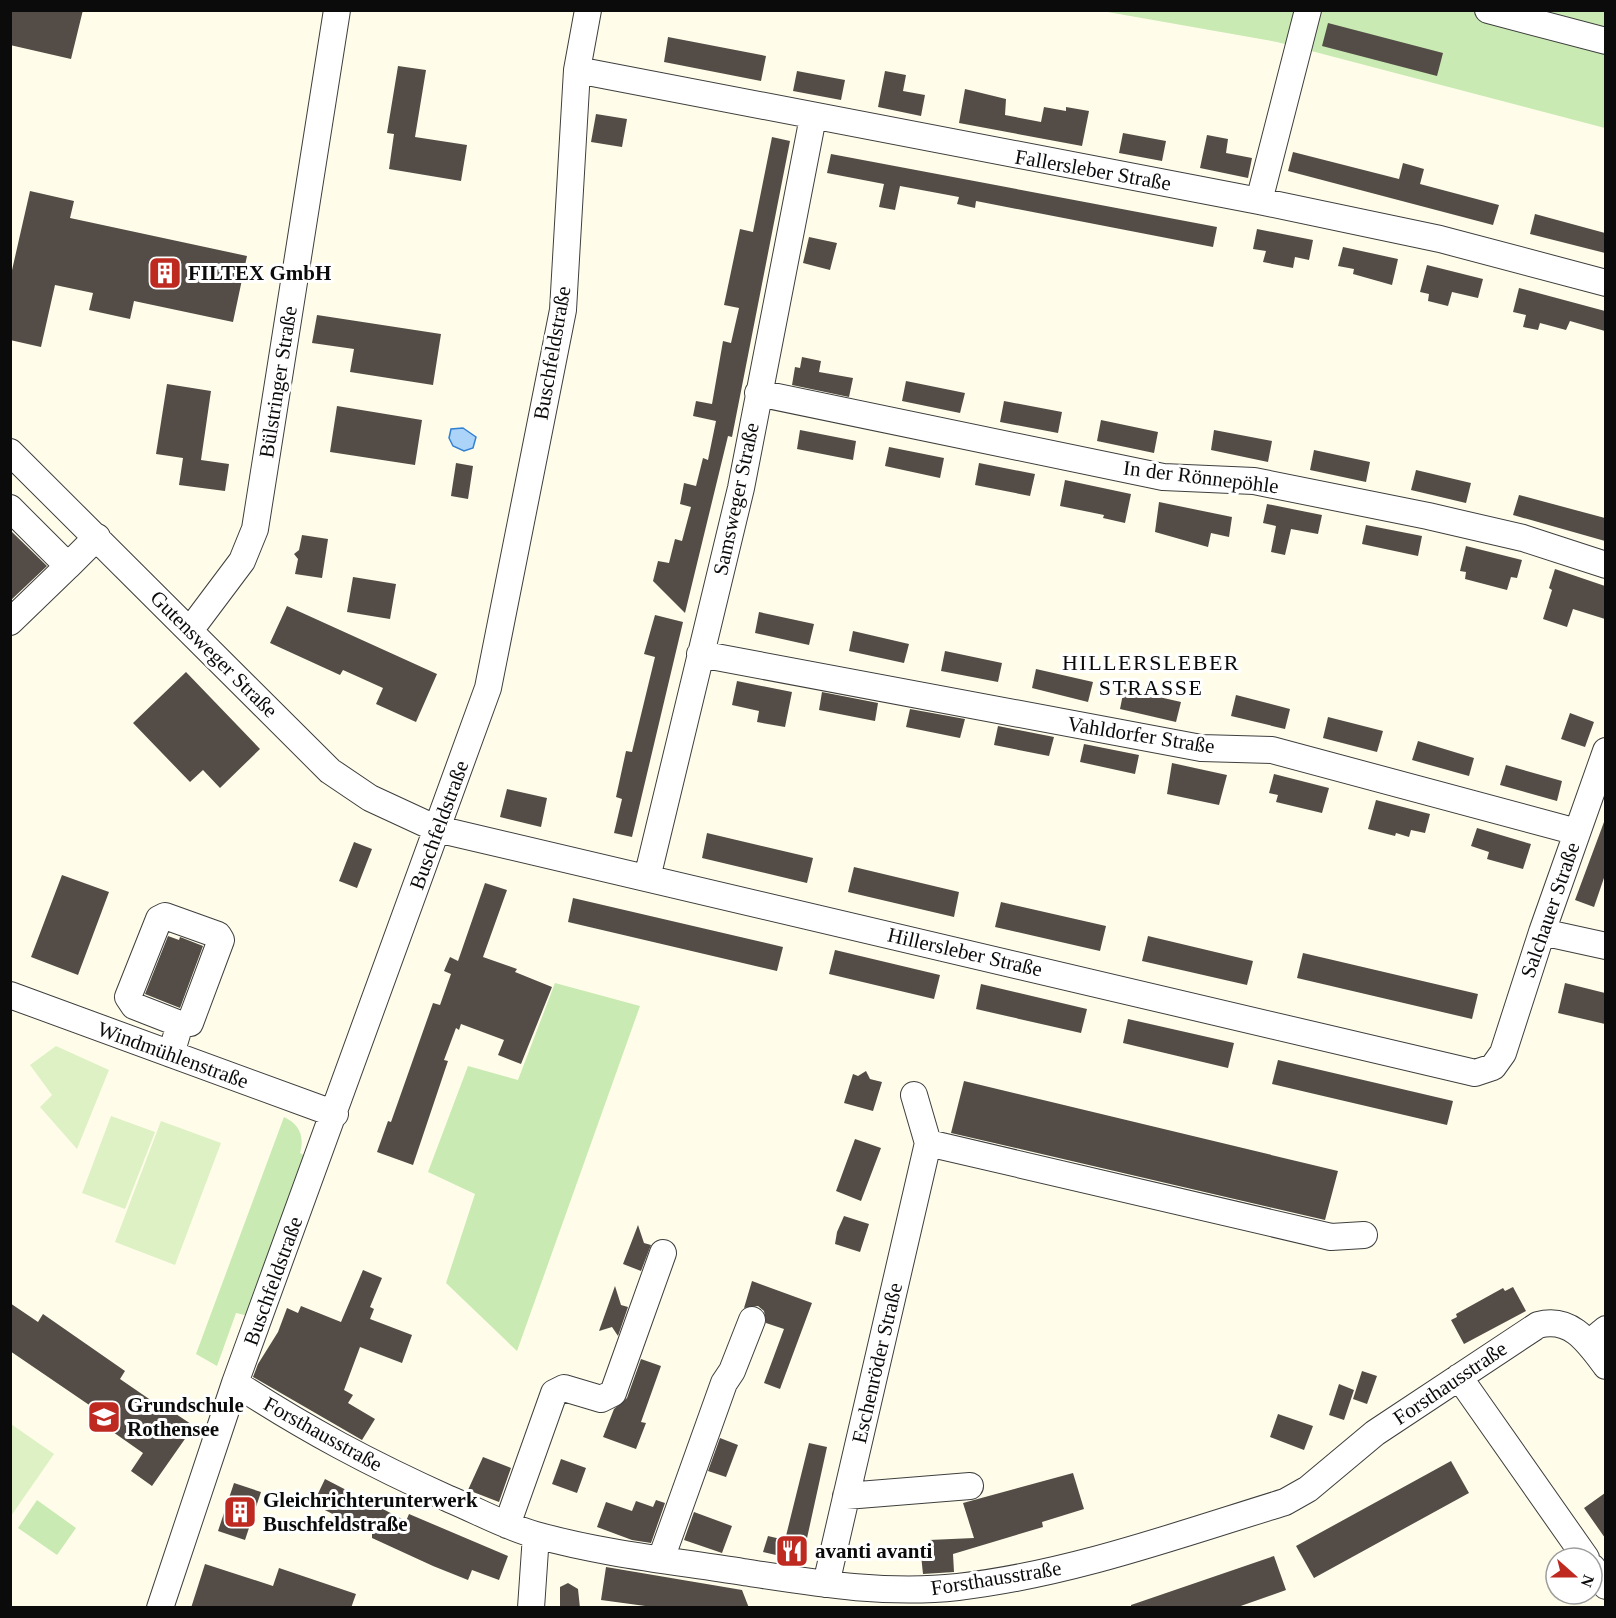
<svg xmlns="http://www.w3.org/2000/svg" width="1616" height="1618" viewBox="0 0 1616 1618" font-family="'Times New Roman',serif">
<rect width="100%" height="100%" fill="#fffde9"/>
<path fill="#c9eab2" d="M1102,11h503v117l-328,-86z
M555,983l85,23 -123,345 -71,-68 29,-89 -47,-22 40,-106 50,14z
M284,1117c15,7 21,19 16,36l7,4 -58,159 -13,-3 -19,53 -21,-12z
M37,1500l39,28 -19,27 -39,-27z"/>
<path fill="#ddf1c4" d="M56,1046l53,24 -32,79 -37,-42 12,-12 -22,-30z
M111,1116l44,16 -30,77 -43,-16z
M161,1121l60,22 -46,122 -60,-23z
M11,1424l43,30 -43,62z"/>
<path fill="#acd4f8" stroke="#3180d1" stroke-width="1.5" d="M463,428l13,9 -3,11 -9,3 -11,-5 -4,-8 2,-9z"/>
<path fill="#544d47" d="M10,10h73l-12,49 -61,-14z
M1328,23l115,30 -6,23 -115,-30z
M668,37l98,19 -5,25 -97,-19z
M398,66l28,4 -11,67 52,8 -6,36 -72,-12 5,-35 -7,-1z
M797,71l48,9 -4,20 -48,-9z
M885,71l21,4 -3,16 22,4 -4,21 -43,-9z
M965,89l41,10 -1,16 36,7 3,-15 22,4v-4l23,4 -7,35 -123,-23z
M596,114l31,5 -5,28 -31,-5z
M1123,133l43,8 -4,20 -43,-8z
M1207,135l21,4 -2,14 26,5 -4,20 -48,-10z
M772,137l18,4 -58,296 -4,-1 -43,177 -32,-32 5,-20 11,2 6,-24 7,2 9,-34 -11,-3 4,-21 12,3 7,-28 5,2 8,-39 -23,-5 3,-15 16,3 11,-63 8,2 8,-35 -15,-3 16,-76 13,3z
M1293,152l106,27 4,-16 21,6 -4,15 79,21 -6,20 -205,-54z
M831,154l386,73 -4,20 -237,-46 -1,7 -18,-4 2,-7 -59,-11 -5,24 -16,-3 5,-23 -57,-11z
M30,191l44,10 -4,17 177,38 -14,66 -99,-21 -4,18 -41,-9 4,-17 -38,-8 -14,62 -31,-7v-61z
M1535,214l70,19v20l-75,-19z
M1257,229l56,11 -4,20 -14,-3 -2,11 -30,-6 3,-11 -13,-2z
M809,237l28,6 -7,27 -27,-7z
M1343,247l55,12 -6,26 -39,-11 1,-5 -16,-3z
M1427,265l56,14 -5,19 -26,-6 -4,14 -20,-5 1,-7 -9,-2z
M1519,288l86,23v20l-35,-10 -4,9 -26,-7 -2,7 -15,-3 3,-12 -13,-3z
M317,315l124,19 -8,51 -83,-13 4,-23 -42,-6z
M802,357l19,4 -2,11 34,6 -4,19 -57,-12 3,-18 5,1z
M906,381l59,12 -5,20 -58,-12z
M167,384l44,7 -10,69 28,4 -4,27 -46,-6 4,-27 -27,-4z
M1004,401l58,11 -4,21 -58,-11z
M337,406l85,14 -7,45 -85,-13z
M1101,420l57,12 -4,21 -57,-12z
M800,430l56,11 -3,19 -56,-11z
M1214,430l58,11 -4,21 -57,-12z
M889,447l55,11 -4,20 -55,-12z
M1314,450l56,12 -4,20 -56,-12z
M456,463l17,3 -5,33 -17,-3z
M979,463l56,11 -5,22 -55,-11z
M1416,470l55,13 -5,20 -55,-13z
M1065,480l66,14 -6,29 -22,-5 1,-3 -44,-9z
M1519,495l86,23v23l-92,-26z
M1159,502l73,15 -3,20 -18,-4 -3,14 -53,-15z
M1267,504l55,11 -4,19 -27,-5 -6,26 -14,-3 5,-26 -13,-3z
M1366,525l56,11 -4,20 -56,-12z
M10,530l37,36 -37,35z
M302,535l26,4 -6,39 -27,-4 3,-15 -4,-5 5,-4z
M1466,546l56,14 -5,18 -6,-1 -4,13 -42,-11 1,-7 -6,-1z
M1555,569l50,17v33l-32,-10 -6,18 -24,-8 9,-29 -3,-2z
M353,577l43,7 -6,35 -43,-7z
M287,606l150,68 -21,48 -40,-18 7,-16 -40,-18 -3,5 -70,-32z
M759,612l55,12 -5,21 -54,-12z
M655,615l28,7 -51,215 -18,-4 8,-34 -6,-2 10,-46 6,1 23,-95 -11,-3z
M853,631l56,13 -5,19 -55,-12z
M945,651l57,12 -4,19 -57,-11z
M1036,669l57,13 -5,20 -56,-14z
M186,672l74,77 -40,39 -17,-18 -13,12 -57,-59z
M737,681l55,11 -7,35 -28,-5 2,-11 -27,-6z
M1124,689l57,13 -5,20 -56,-13z
M822,692l56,11 -3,18 -56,-11z
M1236,695l54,14 -5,20 -54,-13z
M910,709l55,10 -5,19 -54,-11z
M1570,713l24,9 -9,25 -24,-8z
M1328,717l55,14 -6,21 -54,-14z
M998,726l56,11 -5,19 -55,-11z
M1418,741l56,17 -5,18 -57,-16z
M1084,744l55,11 -4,19 -55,-12z
M1172,763l55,12 -8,30 -52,-11z
M1506,765l56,16 -5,20 -57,-16z
M1274,774l55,14 -7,25 -46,-11 2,-7 -9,-2z
M507,789l40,9 -6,29 -41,-10z
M1376,800l54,14 -5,19 -14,-3 -2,7 -13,-4 -1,3 -27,-7z
M1604,822l1,53 -11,32 -19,-7z
M1477,828l54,16 -8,25 -36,-10 2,-7 -18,-6z
M707,833l106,25 -6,25 -105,-25z
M354,842l18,7 -15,39 -18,-7z
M854,867l105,25 -5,25 -106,-25z
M62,875l47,17 -31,83 -47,-18z
M485,883l22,7 -24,67 34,12 -2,3 37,15 -31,77 -23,-9 6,-15 -43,-16 -2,6 -3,-2 -12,32 4,1 -35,104 -36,-13 11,-31 3,1 42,-119 7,2 11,-31 -7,-3 6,-14 8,4z
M573,898l210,49 -6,24 -209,-49z
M1001,902l105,24 -6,25 -105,-24z
M168,936l11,4 1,-3 23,9 -23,62 -35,-14z
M1148,936l105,25 -6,24 -105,-24z
M835,950l105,25 -6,24 -105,-25z
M1303,953l175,41 -6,25 -175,-41z
M1565,983l40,10v31l-47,-11z
M981,984l106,25 -6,24 -105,-24z
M1128,1019l106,24 -6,25 -105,-25z
M1278,1060l175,41 -6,24 -175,-41z
M866,1071l4,8 12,3 -9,29 -29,-8 9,-29 5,2z
M964,1081l374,90 -13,49 -374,-87z
M855,1139l26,9 -20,53 -25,-10z
M844,1216l25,8 -9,28 -25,-8 2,-12z
M638,1225l6,18 7,2 -10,26 -18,-7z
M363,1270l19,8 -12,29 4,2 -4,10 42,16 -10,28 -42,-16 -16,43 9,5 -5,8 27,16 -13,21 -109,-63 5,-13 20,-32 9,-24 11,5 3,-7 40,16z
M752,1281l60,22 -32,86 -16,-6 20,-54 -18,-6 -2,-12 -6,-5 -14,2z
M615,1286l6,19 7,2 -10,29 -6,-9 -13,4z
M1513,1287l13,24 -62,33 -13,-24 6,-3 -1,-3 47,-26 2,3z
M10,1303l28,19 5,-8 82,57 -5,8 51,35 2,-2 21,14 -42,60 -21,-15 12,-18 -50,-35 5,-7 -88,-60z
M641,1359l20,7 -20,56 5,1 -10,26 -33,-12 11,-28 13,-11z
M1362,1371l15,5 -10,28 -14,-5z
M1339,1384l15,6 -10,30 -15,-5z
M1278,1414l35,12 -9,24 -34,-13z
M720,1438l18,7 -12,32 -18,-6z
M809,1443l18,4 -25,114 -39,-9 5,-16 17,4z
M483,1457l28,11 -12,34 -31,-12z
M561,1459l25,9 -9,25 -25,-9z
M1451,1461l18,32 -155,85 -18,-32z
M1073,1473l11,36 -42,13 1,5 -90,27 1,18 -31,2 -2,-19 9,-1 -1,-14 45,-2 -11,-35z
M325,1479l81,42 3,-7 99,42 -9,24 -27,-10 -4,10 -35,-14 -61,-28v-4l-59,-30z
M234,1483l27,9 -16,48 -27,-9z
M1605,1493v45l-21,-30z
M656,1500l9,3 -14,40 -19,-3 -35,-13 9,-25 26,9 4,-10 17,6z
M694,1512l38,14 -10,27 -38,-13z
M1274,1556l12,34 -51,18h-104v-3z
M205,1564l68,22 6,-18 77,26 -5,14h-160z
M606,1567l136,23 7,18h-89l-59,-8z
M568,1583l10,6 2,19h-20v-21z"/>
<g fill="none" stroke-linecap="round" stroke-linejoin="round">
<defs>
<path id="minor" d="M1488,10l118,31
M577,70l682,131 181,38 166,44
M1259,201l49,-191
M758,393l405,84 91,4 174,35 95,22 83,27
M10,452l320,319 40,27 67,31 1038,244 18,-6 10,-14 39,-121 64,-181
M10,508l58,58 29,-29
M10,622l58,-56
M191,629l51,-68 13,-32 82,-519
M700,654l501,94 71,2 305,82
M647,878l94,-390 72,-371
M1542,932l64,14
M10,995l325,119
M171,1054l9,-30 -46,-18 -6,-9 31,-78 6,-3 53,19 3,5 -31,83 -10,1
M928,1143l403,94 33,-2
M1589,1343l17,-14
M1459,1377l127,181
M235,1383c72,47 136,81 214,116 29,12 57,28 87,36 68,19 138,26 207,37 72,11 142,23 215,15 112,-13 220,-52 327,-85l23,-13 67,-56 163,-108c33,-9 50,17 68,41
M846,1496l124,-10
M507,1525l47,-132 10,-5 37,11 12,-6 50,-140
M661,1559l63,-176 8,-12 20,-51
M1592,1567l14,19
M826,1584l102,-441 -14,-48
M160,1608l75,-225 253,-695 75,-378 14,-240 11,-60
M531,1608l5,-73"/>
</defs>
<use href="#minor" stroke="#3e3e3e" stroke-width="28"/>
<use href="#minor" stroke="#fff" stroke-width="26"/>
</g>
<defs>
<symbol id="building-square" viewBox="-11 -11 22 22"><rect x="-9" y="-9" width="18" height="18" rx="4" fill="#be2920" stroke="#fff"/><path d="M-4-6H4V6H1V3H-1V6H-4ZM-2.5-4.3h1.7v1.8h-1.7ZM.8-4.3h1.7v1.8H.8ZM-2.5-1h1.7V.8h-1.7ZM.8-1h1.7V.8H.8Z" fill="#fff"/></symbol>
<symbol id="school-square" viewBox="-11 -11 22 22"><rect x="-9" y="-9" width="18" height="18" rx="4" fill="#be2920" stroke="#fff"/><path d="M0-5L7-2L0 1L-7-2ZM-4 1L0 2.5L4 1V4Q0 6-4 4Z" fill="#fff"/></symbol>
<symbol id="restaurant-square" viewBox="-11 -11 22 22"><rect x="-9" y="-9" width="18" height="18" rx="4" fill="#be2920" stroke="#fff"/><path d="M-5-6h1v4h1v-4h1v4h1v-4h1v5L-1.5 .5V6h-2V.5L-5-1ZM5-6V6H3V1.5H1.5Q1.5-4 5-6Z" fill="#fff"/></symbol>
</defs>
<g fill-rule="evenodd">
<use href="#building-square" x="146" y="254" width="38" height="38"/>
<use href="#school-square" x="85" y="1398" width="38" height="38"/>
<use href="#building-square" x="221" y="1493" width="38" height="38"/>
<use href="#restaurant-square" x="773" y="1532" width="38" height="38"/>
</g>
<g text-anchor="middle" stroke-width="6" stroke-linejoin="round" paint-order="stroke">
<g font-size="21" fill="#0b0b0b" stroke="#fff">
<text transform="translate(1093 170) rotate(10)" y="7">Fallersleber Straße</text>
<text transform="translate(552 353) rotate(-80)" y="7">Buschfeldstraße</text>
<text transform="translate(278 382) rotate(-81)" y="7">Bülstringer Straße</text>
<text transform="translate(1201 477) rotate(7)" y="7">In der Rönnepöhle</text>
<text transform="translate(736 499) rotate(-78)" y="7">Samsweger Straße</text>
<text transform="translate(214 654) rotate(45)" y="7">Gutensweger Straße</text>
<text transform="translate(1141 735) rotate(9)" y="7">Vahldorfer Straße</text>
<text transform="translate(439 825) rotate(-70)" y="7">Buschfeldstraße</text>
<text transform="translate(1550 910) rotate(-71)" y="7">Salchauer Straße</text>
<text transform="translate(965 952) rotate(13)" y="7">Hillersleber Straße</text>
<text transform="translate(173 1055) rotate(20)" y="7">Windmühlenstraße</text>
<text transform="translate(273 1281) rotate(-70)" y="7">Buschfeldstraße</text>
<text transform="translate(877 1363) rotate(-77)" y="7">Eschenröder Straße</text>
<text transform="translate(1450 1383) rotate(-34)" y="7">Forsthausstraße</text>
<text transform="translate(323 1434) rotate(29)" y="7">Forsthausstraße</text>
<text transform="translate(996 1578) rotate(-9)" y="7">Forsthausstraße</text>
</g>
<g font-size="21" font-weight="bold" fill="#0b0b0b" stroke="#fff" text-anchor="start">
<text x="188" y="280">FILTEX GmbH</text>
<text x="127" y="1412">Grundschule<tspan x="127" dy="24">Rothensee</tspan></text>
<text x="263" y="1507">Gleichrichterunterwerk<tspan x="263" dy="24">Buschfeldstraße</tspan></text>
<text x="815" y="1558">avanti avanti</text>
</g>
<g font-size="22" letter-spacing="1.5" fill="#0b0b0b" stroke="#fff">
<text x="1151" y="670">HILLERSLEBER<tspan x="1151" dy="25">STRASSE</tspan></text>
</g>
</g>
<rect width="1616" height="1618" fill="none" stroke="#0b0b0b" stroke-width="24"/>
<g transform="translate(1574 1576) rotate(111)"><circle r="28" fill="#ffffff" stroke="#9d9d9d" stroke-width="1.5"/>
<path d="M0-4.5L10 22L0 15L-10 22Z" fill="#be2920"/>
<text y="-9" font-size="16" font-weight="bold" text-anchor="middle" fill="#0b0b0b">N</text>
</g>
</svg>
